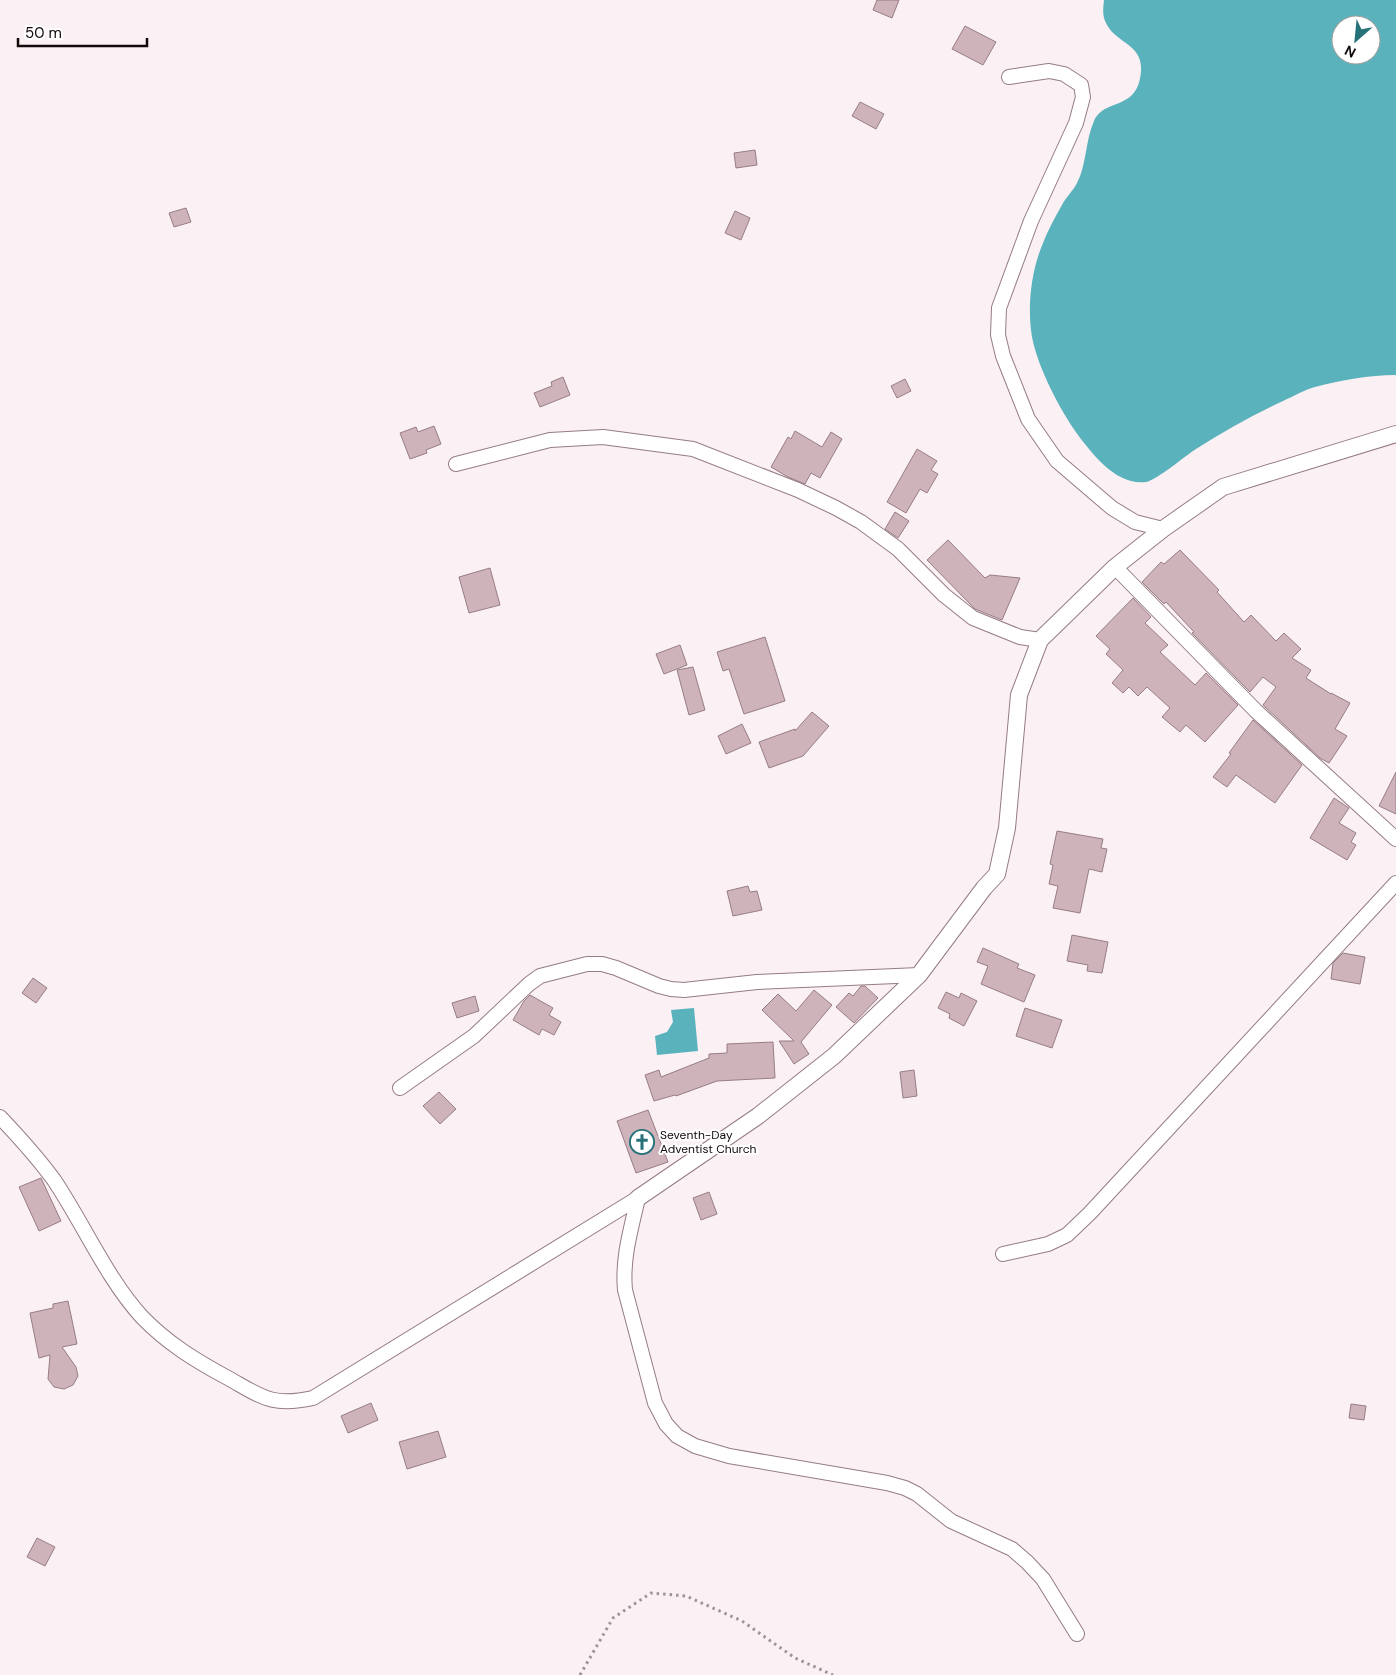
<svg xmlns="http://www.w3.org/2000/svg" width="1396" height="1675" viewBox="0 0 1396 1675" font-family="'DM Sans',sans-serif">
<rect width="100%" height="100%" fill="#fbf0f3"/>
<path fill="#5ab2bc" fill-rule="evenodd" d="M1104,0h292v375c-27,0 -55,5 -81,12 -11,3 -21,9 -32,14 -30,14 -59,30 -87,48 -11,7 -39,31 -50,33 -29,4 -53,-27 -68,-47 -18,-25 -40,-67 -46,-98 -5,-30 -1,-66 11,-94 5,-13 12,-26 19,-38 4,-8 11,-14 15,-22 10,-19 8,-42 17,-62 11,-24 44,-9 47,-50 2,-26 -24,-28 -34,-46 -5,-8 -4,-16 -3,-25zM1341,25h30v30h-30z
M694,1008l4,43 -41,4 -2,-19 12,-4 6,-10 -2,-12z"/>
<path fill="#ceb3ba" stroke="#977d84" d="M877,0h22l-7,18 -19,-8z
M965,26l31,16 -13,23 -31,-16z
M860,102l24,12 -8,15 -24,-13z
M755,150l2,15 -21,3 -2,-15z
M186,208l5,14 -17,5 -5,-14z
M735,211l15,7 -9,22 -16,-7z
M563,377l7,18 -30,12 -6,-14 18,-7 -1,-4z
M905,379l6,12 -14,7 -6,-12z
M434,426l7,18 -15,6 1,3 -17,6 -10,-26 16,-6 2,5z
M795,431l27,16 9,-15 11,7 -22,39 -9,-5 -6,11 -17,-7 -17,-10 17,-30 3,2z
M917,449l20,12 -6,9 7,4 -11,19 -7,-4 -14,24 -19,-11z
M895,512l14,9 -11,17 -13,-9z
M948,540l37,38 5,-3 30,3 -18,42 -27,-11 -4,-4 -44,-45z
M1180,550l39,40 -2,2 27,30 7,-7 25,26 8,-8 17,16 -9,9 19,12 -5,8 25,16v-1l19,10 -15,26 12,7 -18,27 -9,-5 -57,-53 13,-18 -13,-10 -13,15 -58,-59 2,-1 -28,-30 -2,2 -22,-22 19,-20 3,2z
M490,568l10,37 -31,8 -10,-36z
M1133,598l18,19 -6,6 23,22 -8,7 35,33 11,-12 32,32 -33,37 -19,-17 -6,7 -18,-15 8,-9 -23,-21 -9,9 -9,-9 -6,6 -11,-10 11,-13 -17,-16 4,-5 -14,-13z
M765,637l20,64 -41,13 -15,-45 -6,2 -6,-19z
M680,645l7,20 -23,9 -8,-20z
M693,667l12,43 -16,5 -12,-45z
M812,712l17,14 -26,30 -34,12 -10,-26 36,-13v2z
M1253,720l49,45 -27,38 -39,-28 -9,12 -14,-10 18,-23 -2,-1z
M742,724l9,19 -25,11 -8,-18z
M1396,772v42l-17,-8z
M1334,798l15,10 -10,15 17,10 -5,9 5,3 -9,15 -37,-22z
M1057,831l46,8 -2,9 6,1 -5,23 -13,-3 -9,44 -27,-5 5,-22 -9,-2 4,-19 -3,-1z
M748,886l2,6 7,-1 5,19 -29,6 -6,-25z
M1072,935l36,7 -6,31 -15,-2 1,-6 -21,-4z
M983,948l36,16 -2,4 18,7 -11,27 -43,-18 7,-18 -11,-4z
M1343,953l22,4 -5,27 -29,-5 2,-16z
M33,978l14,10 -11,15 -14,-10z
M861,986h4l13,12 -24,25 -18,-16 13,-14 4,3z
M814,990l18,15 -31,37 8,12 -15,10 -15,-23h15l-32,-31 16,-16 18,17z
M946,992l13,6 2,-5 16,8 -13,25 -15,-8 1,-4 -12,-6z
M530,995l23,13 -4,7 12,7 -7,13 -12,-6 -3,6 -26,-15 11,-19z
M475,996l4,15 -22,7 -5,-15z
M1025,1008l37,12 -10,28 -36,-12z
M773,1042l2,36 -58,3 -41,15 -1,-1 -21,6 -9,-26 14,-5 2,7 48,-19v-4l18,-1v-9z
M914,1070l3,26 -14,2 -3,-26z
M439,1092l17,17 -16,15 -17,-18z
M648,1110l20,52 -32,11 -19,-52z
M41,1178l20,43 -22,10 -20,-44z
M709,1192l8,22 -16,6 -8,-22z
M68,1301l9,43 -15,3 14,20 2,9 -5,9 -9,4 -10,-2 -6,-8 2,-24 -11,3 -9,-45 23,-5v-4z
M371,1403l7,17 -30,13 -7,-17z
M1351,1404l15,2 -2,14 -15,-2z
M438,1431l8,26 -39,12 -8,-27z
M37,1538l18,9 -10,19 -18,-9z"/>
<g fill="none" stroke-linecap="round" stroke-linejoin="round">
<defs>
<path id="minor" d="M1009,77l40,-6 15,3 17,11 2,12 -7,26 -45,98 -32,87 -1,27 5,21 25,63 29,42 55,47 23,14 28,7
M456,464l94,-24 53,-3 90,12 105,41 38,18 25,14 37,27 46,46 29,23 47,19 20,3
M1115,567l141,144 140,128
M400,1088l74,-52 55,-52 11,-8 47,-12h15l14,4 43,18 12,3 13,1 73,-8 162,-7
M0,1117c19,20 38,41 54,63 29,43 53,99 88,137 25,26 54,44 86,61 34,19 44,29 85,20l325,-200
M638,1198c-7,31 -16,60 -13,92l30,113 11,21 11,12 18,10 34,10 158,27 18,5 12,6 34,27 61,28 15,13 16,17 34,55
M1003,1254l45,-10 19,-9 23,-22 306,-330"/>
<path id="tertiary" d="M638,1198l120,-82 76,-60 85,-81 65,-87 13,-14 10,-46 12,-133 21,-55 75,-73 48,-38 60,-42 173,-53"/>
</defs>
<use href="#minor" stroke="#957c83" stroke-width="16"/>
<use href="#tertiary" stroke="#957c83" stroke-width="18"/>
<path stroke="#9e9497" stroke-width="3" stroke-dasharray="2.5 4" stroke-linecap="butt" d="M580,1675l33,-57 38,-25 35,3 56,25 53,37 38,17"/>
<use href="#minor" stroke="#fff" stroke-width="14"/>
<use href="#tertiary" stroke="#fff" stroke-width="16"/>
</g>
<defs>
<symbol id="church-ring" viewBox="-11 -11 22 22"><circle r="9.5" fill="#fff" stroke="#277179" stroke-width="1.5"/><path d="M-1.2-6h2.4v3.5h3.3v2.4h-3.3V6h-2.4V-.1h-3.3v-2.4h3.3Z" fill="#277179"/></symbol>
</defs>
<g fill-rule="evenodd">
<use href="#church-ring" x="628" y="1128" width="28" height="28"/>
</g>
<g text-anchor="middle" stroke-width="4" stroke-linejoin="round" paint-order="stroke">
<g font-size="12" fill="#12090b" stroke="#fff" text-anchor="start">
<text x="660" y="1139">Seventh-Day<tspan x="660" dy="14">Adventist Church</tspan></text>
</g>
</g>
<g transform="translate(1356 40) rotate(207)"><circle r="24" fill="#ffffff" stroke="#a09d9d"/>
<path d="M0-4L9 19L0 12L-9 19Z" fill="#277179"/>
<text y="-8" font-size="14" font-weight="bold" text-anchor="middle" fill="#12090b">N</text>
</g>
<path d="M18 38v8h129v-8" fill="none" stroke="#12090b" stroke-width="2.5"/>
<text x="25" y="38" font-size="15" fill="#12090b" stroke="#ffffff" stroke-width="4" paint-order="stroke">50 m</text>
</svg>
